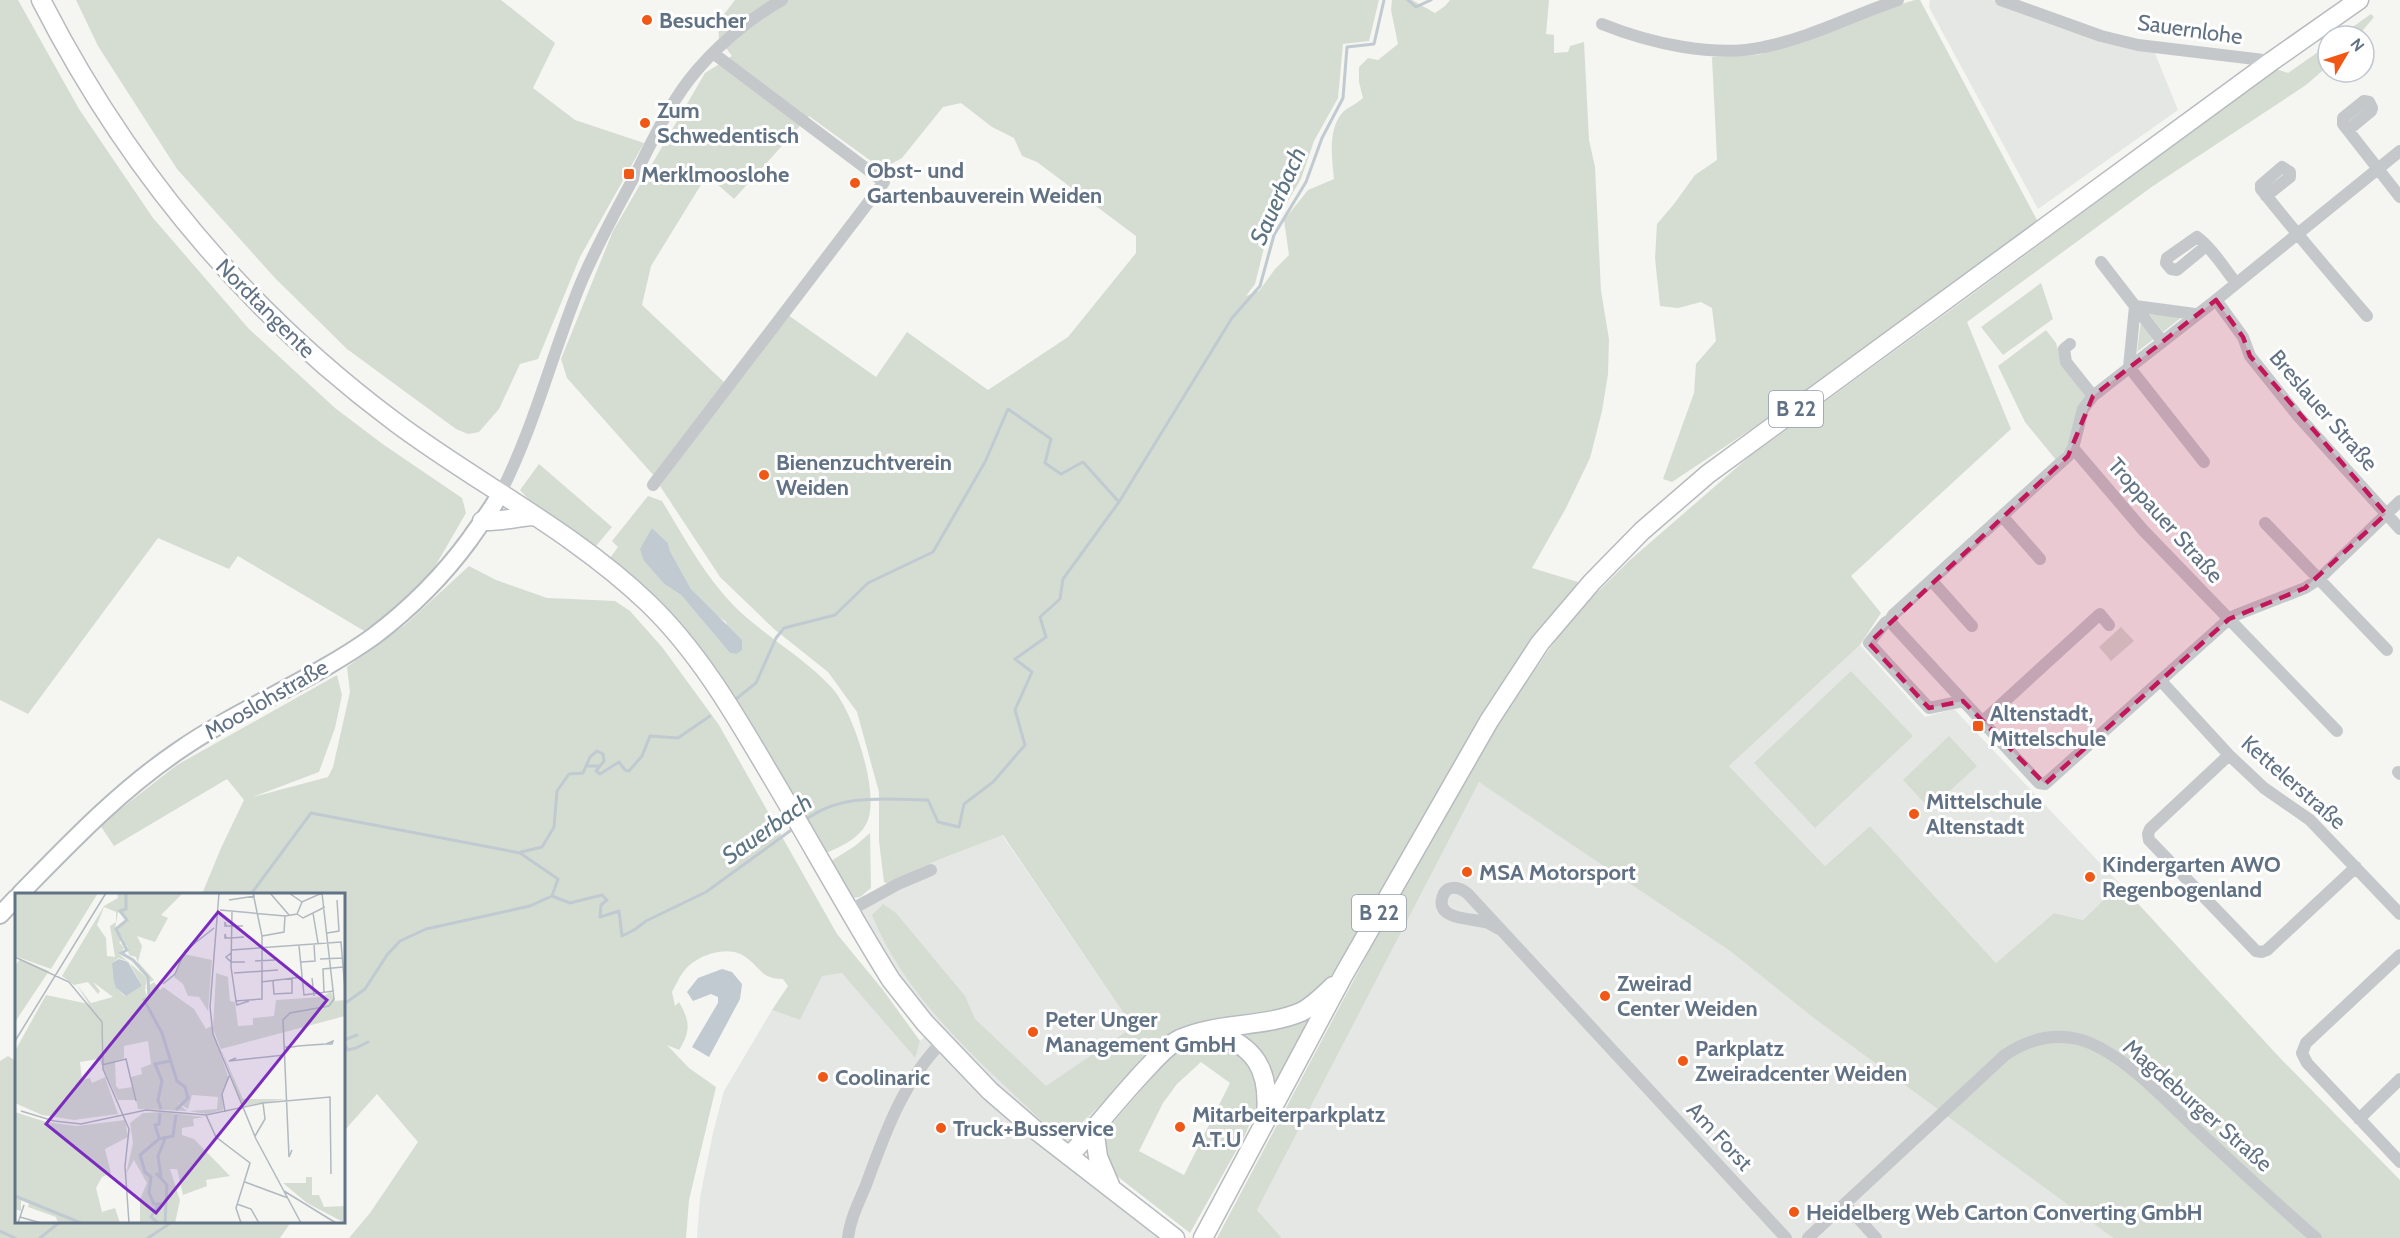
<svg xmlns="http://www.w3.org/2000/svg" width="2400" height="1238" viewBox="0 0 2400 1238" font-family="Cabin,sans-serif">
<rect width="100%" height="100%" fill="#f5f5f1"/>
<path fill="#e5e7e4" d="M1930,0h63l99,37 62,14 24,59 -140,99 -109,-202z
M1860,645l65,72 29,-8 166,175 -37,36 -29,-7 -58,50 -126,-137 -45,40 -96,-100z
M1479,781l251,170 85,68 298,219h-831l-25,-28z
M1002,835l151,221 -74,74 -20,30 99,78h-461l3,-41 13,-64 11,-42 48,-81 28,10 22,-45 21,-2 71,84 6,-16 18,-16 -29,-37 -58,-86 87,-42z"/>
<path fill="#d5ddd2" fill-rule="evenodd" d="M0,0h18l61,109 74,109 96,111 86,79 49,37 78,53 4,15 -40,69 -60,50 -128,-76 -9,13 -71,-31 -130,176 -28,-14z
M76,0h425l54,43 -22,45 42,32 69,23 -64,114 -42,102 -18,5 -21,45 -20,23 -11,2 -12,-5 -109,-80 -72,-71 -98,-109 -79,-123z
M735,0h644l-10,41 -26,3 -5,54 -24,43 -13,38 -34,57 -12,48 -9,12 13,-5 16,-22 14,-14 -5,-35 24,-30 26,-11c-2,-21 -7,-51 10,-68 5,-4 14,-8 19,-13l-4,-16v-15l9,-9 10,2 20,-16 -7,-34 1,-10h20l23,13 10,-7 5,-6h99l-3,34 8,1v18l14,-1 2,-6 14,-4 5,98 6,27 6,124 8,48 -1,35 -6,37 -12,47 -24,50 -34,60 46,14 -99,142 -148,252 -15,21 -17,8 -146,51 -82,76 -12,2 -11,-7c-65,-63 -141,-125 -176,-212l11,-11 13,9 69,83 10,23 71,67 87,-59 -130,-192 -65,25 -50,24 -4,-2 -5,-41v-49l-22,-80 -29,-40 -54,-43 -54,-52 -60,-91 128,-171 88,62 31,-45 81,58 80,-53 68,-84v-17l-99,-74 -15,-6 -8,-18 -22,-11 -31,-24 -18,4 -41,51 -20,11 -73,-53 -75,83 -27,-24 -56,91 -9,39 83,78 -70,94 -88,-99 -6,-19 52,-128 92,-158 27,-17 -13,-17 -1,-17z
M1915,0h5l118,222 -279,202 -87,58 -9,-3 31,-86 2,-29 20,-23 -4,-33 -11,-6 -23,6 -18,-2 -5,-48 2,-34 17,-20 21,-29 22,-15 -5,-103 45,-2 34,-10 81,-32z
M2371,14l3,3 -16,19h-18z
M2328,45v21l-22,19 -153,101 -186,136 44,107 -160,147 30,37 -21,32 -131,121 96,100 45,-40 126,137 58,-50 29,7 37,-36 160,174 120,122v58h-287l-298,-219 -85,-68 -251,-169 -222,428 25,28h-65l247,-466 107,-154 59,-58 120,-104 209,-152 317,-235 12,4z
M2041,283l12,36 -50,36 -22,-28z
M2149,314l33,3 -19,15z
M2141,320l14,18 -18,14z
M2046,330l10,13 4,14 28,37 -20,52 -12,14 -31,-38 -27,-56z
M539,464l73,63 -16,19 -65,-44 -11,-12z
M648,496l14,5c22,36 42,74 72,105 30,30 69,50 98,82 21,23 47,102 36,132 -7,18 -26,26 -42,33 -50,-90 -102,-178 -171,-255 -13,-15 -30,-27 -45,-40l8,-11 -6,-6zM652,528l16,15 2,8 21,38 21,23 14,10 10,32 -6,-1 -49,-58 -17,-11 -20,-23z
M469,566l27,14 51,18 68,3 15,10 32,36 57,78 118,209 46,56 37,51 -5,17 -73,-85 -20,3 -22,44 -28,-10 16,-24 -5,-7c-23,0 -22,-12 -39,-23 -18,-11 -47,-1 -60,15 -5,6 -8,14 -12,21l3,14 4,-4c11,19 12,29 0,48l-12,-5 22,23 27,19 -27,113 -3,38h-337l21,-25 48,-71 -41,-48 -33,37v-237h-142l19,-46 23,-48 -17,-21 -113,67 -14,-21 77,-60 160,-90 5,20 -7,33 -16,44 -66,25 75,-20 5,-10 17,-75 -3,-25 59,-43z
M2121,627l13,14 -23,20 -12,-14z
M1851,671l62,65 -98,92 -61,-65z
M1949,736l28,30 -47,43 -27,-29z
M870,833l1,55 -11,9 -7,1 -22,-37 24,-15z
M1319,1009l-47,86 -39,-64z
M1215,1039l27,15 17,29 -2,23 -12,29 -55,98 -77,-60 -9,-26 2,-16 67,-78 20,-13zM1201,1062l29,21 -46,92 -45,-24 24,-48 14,-19z
M8,1056l8,5v161h275l-11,16h-280v-177z"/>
<path fill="#c0cad0" d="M652,528l16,15 2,8 21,38 51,51v10l-6,4 -6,-1 -49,-58 -17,-11 -20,-23 -4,-12z
M722,969l10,3 10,12 -2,15 -31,58 -17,-10 26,-44v-6l-7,-3 -18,7 -6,-9 11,-14z"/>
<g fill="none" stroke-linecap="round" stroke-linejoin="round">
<path stroke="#c0cad0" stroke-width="3" d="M1408,0l8,7 15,-7
M736,699l20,-16 20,-45 8,-10 51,-13 33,-32 65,-31 52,-90 23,-53 43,30 -6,24 16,11 22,-12 36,40
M587,766h13
M804,821c36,-28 80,-22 124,-21l10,22 21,5 5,-23 29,-22 32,-37 -10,-35 17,-38 -17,-13 31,-22 -6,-20 20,-18 3,-20 56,-77 113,-184 28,-32 14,-51 32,-53 16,-44 21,-40 4,-51 27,-3 10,-44
M521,852l21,-5 12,-20 3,-36 12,-17 14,-1 7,-16 7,-6 6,3 1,7 -8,10 4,3 19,-12 6,8 4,1 13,-15 8,-20 28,2 32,-22
M251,894l60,-81 209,40 38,26 -6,17 18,7 32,-8 5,5 -6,5 -1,12 19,-6 3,25 12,-6 12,-9 60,-29 88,-64
M344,1004l21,-15 22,-34 13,-14 26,-12 104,-23 22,-10
M344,1040l13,-5
M344,1043l4,7 8,-2 12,-6
M0,1231l15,7
M40,1238l20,-16
M148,1238l24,-16"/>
<defs>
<path id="secondary" d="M20,894c50,-51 98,-102 158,-143 62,-43 135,-71 196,-115 37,-28 69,-60 96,-97 10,-15 22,-29 30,-45
M0,915l16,-17"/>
<path id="primary" d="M41,0c85,167 204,310 354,422 83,62 178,109 253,181 49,47 85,108 119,166 42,70 81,142 124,211l34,43 65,68 43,37 142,110
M482,521c18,1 34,-4 52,-5
M1212,1031c43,15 58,38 54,84
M1094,1128l4,29 12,28
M1069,1156c28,-29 52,-61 80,-90 9,-10 19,-21 31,-27 38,-17 83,-11 121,-27 12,-6 23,-17 32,-26
M1203,1238l140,-262 146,-255 51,-78 52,-61 50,-51 66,-57 564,-413 87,-61"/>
</defs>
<use href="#secondary" stroke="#b6bbc0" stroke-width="20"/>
<use href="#primary" stroke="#b7bbbf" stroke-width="21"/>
<path stroke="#c4c8cb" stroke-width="12" d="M2001,0l100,36 37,9 134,16
M1602,24c47,19 112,34 162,23 46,-9 89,-32 134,-47
M2348,130l23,-19 1,-3 -3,-6 -5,-1 -21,17v6l57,73
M2266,196l24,-19v-5l-8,-5 -21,18v4c34,43 70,85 106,127
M2206,246l-29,24 -6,-1 -5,-6 1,-5 30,-21c15,11 27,31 39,46
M2101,262l61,79
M2216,300l27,37 7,19 48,60 102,113
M2195,314l-60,-8 -6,61 75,95
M2070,344l-6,5 2,13 27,34
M2073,448l70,82 194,201
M653,485l231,-303 -171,-129
M500,494c34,-66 52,-140 80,-209 15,-36 34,-71 53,-106 17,-33 33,-69 56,-99 24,-31 58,-60 93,-80
M2003,517l37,42
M2265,523l122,127
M1932,581l40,45
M1890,620l3,-5 175,-159 5,-8 10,-39 10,-13 123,-96 184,-149
M2161,681l68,74 35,33 46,32 90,94
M1963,701l-34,7 -60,-65 16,-20 5,-3 4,6 145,157 6,1 184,-165 7,-4 69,-27 14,-9 81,-78
M1982,722l118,-108 9,11
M2229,755l-79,74 -2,5 1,6 107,111 6,1 5,-2 89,-83
M2398,772l2,2
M849,911l49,-27 33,-14
M1501,930c-4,-2 -9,-5 -13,-7 -13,-5 -51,-2 -46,-24 3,-15 17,-13 26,-5l318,344
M2400,955l-94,88 -4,10 5,10 93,99
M2359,1119l41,-40
M1845,1204l31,34
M848,1238c2,-19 11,-36 18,-53 19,-52 37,-103 76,-143
M1808,1238l197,-183c22,-15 46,-22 73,-16 42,11 85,59 116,88 40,37 80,75 122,111"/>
<use href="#secondary" stroke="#fff" stroke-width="16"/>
<use href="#primary" stroke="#fff" stroke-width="18"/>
</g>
<path fill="#c2185b" fill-opacity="0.2" stroke="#c2185b" stroke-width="4.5" stroke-dasharray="12 8" stroke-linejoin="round" d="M2216,300l27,37 7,19 136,158 -81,74 -76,31 -184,165 -82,-83 -34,7 -60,-65 199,-187 25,-60z"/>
<g fill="#f15815" stroke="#fff" stroke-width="2">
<circle cx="647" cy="20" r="6"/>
<circle cx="645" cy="123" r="6"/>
<rect x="623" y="168" width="12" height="12" rx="3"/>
<circle cx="855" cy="183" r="6"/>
<circle cx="764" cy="475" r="6"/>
<rect x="1972" y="720" width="12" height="12" rx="3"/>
<circle cx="1914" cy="814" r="6"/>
<circle cx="1467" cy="872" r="6"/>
<circle cx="2090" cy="877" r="6"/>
<circle cx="1605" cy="996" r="6"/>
<circle cx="1033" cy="1032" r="6"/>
<circle cx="1683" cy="1061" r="6"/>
<circle cx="823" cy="1077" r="6"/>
<circle cx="1180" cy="1127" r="6"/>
<circle cx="941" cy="1128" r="6"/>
<circle cx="1794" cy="1212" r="6"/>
</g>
<g text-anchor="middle" stroke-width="6" stroke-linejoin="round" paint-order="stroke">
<g fill="#fff" stroke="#919caa" stroke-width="1.5">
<rect x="1769" y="391" width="54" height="36" rx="4.5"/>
<rect x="1352" y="895" width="54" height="36" rx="4.5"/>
</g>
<g font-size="21" font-weight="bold" fill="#627285">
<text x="1796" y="416">B 22</text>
<text x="1379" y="920">B 22</text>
</g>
<g font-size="22" font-weight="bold" fill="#627285" stroke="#fff" text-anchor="start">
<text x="659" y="28">Besucher</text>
<text x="657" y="118">Zum<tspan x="657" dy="25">Schwedentisch</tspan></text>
<text x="867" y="178">Obst- und<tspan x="867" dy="25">Gartenbauverein Weiden</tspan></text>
<text x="641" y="182">Merklmooslohe</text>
<text x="776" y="470">Bienenzuchtverein<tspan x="776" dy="25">Weiden</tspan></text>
<text x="1990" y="721">Altenstadt,<tspan x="1990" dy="25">Mittelschule</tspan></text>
<text x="1926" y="809">Mittelschule<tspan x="1926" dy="25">Altenstadt</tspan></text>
<text x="2102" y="872">Kindergarten AWO<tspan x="2102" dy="25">Regenbogenland</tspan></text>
<text x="1479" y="880">MSA Motorsport</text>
<text x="1617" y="991">Zweirad<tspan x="1617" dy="25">Center Weiden</tspan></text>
<text x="1045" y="1027">Peter Unger<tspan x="1045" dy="25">Management GmbH</tspan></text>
<text x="1695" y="1056">Parkplatz<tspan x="1695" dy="25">Zweiradcenter Weiden</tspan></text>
<text x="835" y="1085">Coolinaric</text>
<text x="1192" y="1122">Mitarbeiterparkplatz<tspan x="1192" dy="25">A.T.U</tspan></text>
<text x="953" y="1136">Truck+Busservice</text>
<text x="1806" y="1220">Heidelberg Web Carton Converting GmbH</text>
</g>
<g font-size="22" fill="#627285" stroke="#fff">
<text transform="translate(2190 29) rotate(8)" y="8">Sauernlohe</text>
<text transform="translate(266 308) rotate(45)" y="8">Nordtangente</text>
<text transform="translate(2324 410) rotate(49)" y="8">Breslauer Straße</text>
<text transform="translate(2166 520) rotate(48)" y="8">Troppauer Straße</text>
<text transform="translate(266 699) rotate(-30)" y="8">Mooslohstraße</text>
<text transform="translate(2294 782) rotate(41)" y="8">Kettelerstraße</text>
<text transform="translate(2198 1105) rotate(41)" y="8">Magdeburger Straße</text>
<text transform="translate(1720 1136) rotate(47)" y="8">Am Forst</text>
</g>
<g font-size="24" font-style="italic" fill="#5d7582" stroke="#fff">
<text transform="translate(1278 196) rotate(-66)" y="8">Sauerbach</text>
<text transform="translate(767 829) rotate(-35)" y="8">Sauerbach</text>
</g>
</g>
<g transform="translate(15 893)">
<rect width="330" height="330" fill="#f5f5f1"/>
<path d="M0,0h83l-47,76 -36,-13zM102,0h66l-22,22 7,3 -13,24 -18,-6 5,10 -4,16 16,18 -4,2 -3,-7 -7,-4 -4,-14 -7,-2 -2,-10h-5l2,-5 -7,-10 11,-11 -10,-7 -3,17 7,11 -3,2 5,6 -5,6 28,24 -2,12 3,9 2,-8 -4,-3 8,-6 6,8 3,-3 31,22 12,20 5,-3 18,53 -7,13 1,18 -17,4 -17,-3 28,-2 1,-12 -26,-2 -4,14 -11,-7 10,9 -49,-2 -7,-32 11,-3 -1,-6 10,-4 -3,-23 -24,5v12l-9,3 1,25 3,3 13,-2 3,13h-17l-19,-41 -19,3 2,18 8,-2 2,5 13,-6 13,37 -44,6 -32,-5 -27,-12v-52l31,-56 43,9 -12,-19 14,18 22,-6 -20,-15 7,9 -2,3 -10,-12 -14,3 -12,-9 42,-70 14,-8zM89,14l12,5v10l-6,4 5,31 -8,-1 -1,-18 -9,-13zM104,65l10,4 13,24 -17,10 -8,-7 -4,-11 -1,-15zM169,61l28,6 -4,51 -9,-14 -11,-1 -5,-12 -9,-7zM5,66l29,12 -34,51v-56zM201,80l12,4 2,24 5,1 3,24 15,-1v-7l21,-2 2,-16 45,-3 10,-5 4,9 10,-1v16l-124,33 22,50h43l-43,7 -30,-77zM0,219l31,10 31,4 48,-6 3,17 -23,12 6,24 -9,4 -6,11 6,24 13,-4 5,15h-62l-2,-6 -28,-10 1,-4 -8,-3v11l-6,-2zM147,219l42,5 -11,2 1,7 -12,2v7l12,4 36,37 -24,4 1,6 -24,9 -6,-26h-7l10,31 -5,23h-35v-24l7,-16 -13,-23 -8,14 7,-31 -3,-20 13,-10zM291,284h6v18h7l5,12 21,-1v17l-38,-20 -24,-20h23z" fill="#d5ddd2" fill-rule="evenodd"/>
<path d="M104,66l9,3 14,24 -16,10 -10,-8 -3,-10 -1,-15z" fill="#c0cad0"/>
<path fill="none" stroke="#c0cad0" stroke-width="3" d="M111,0v16l-6,2 7,9 -11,9 11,21 -6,3 12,7 15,17 1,20 -5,3 18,33 15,48 8,6 3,11 -12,12M146,216l-3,-9 4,-19 -7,-17 15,-3M144,245l-4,-13 4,-1 1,-11M141,280l11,12 -2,38M146,284l-3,-21 7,-17M0,303l66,27M143,330l-7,-6 8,-13h-5l-5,-11 2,-16 -6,-5 -5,-17 19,-16 14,-3 3,-21"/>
<path fill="none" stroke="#b1b9c0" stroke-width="1.5" d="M204,0l-9,114 3,27 43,105 45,84M255,0l19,22M274,0l13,9 20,-9M214,7l26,-4M205,17l65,6 12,-2 5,-12M217,18l-1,56 5,34M298,20l5,30M282,21l6,4 22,-11M211,33l-1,-4v4h18M312,40l12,-2 -2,-31M247,43l22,-4 1,-16M211,45l-1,-4v4h6l13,-1M284,53l5,49 30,-4M216,57l110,-8 4,48M216,60l-5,4 5,5h14M0,64l54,25 33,40 1,47 26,60 -4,37 4,57M305,66l23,-1M240,68l20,-1M286,69l14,-1 -1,-17M219,80l44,-3M297,85l2,18M258,88l1,13 18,-1v-15M246,89l41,-5M148,91l12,-10 10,-23 29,-23M309,99l-1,-23 20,-2M234,108l-12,4 -1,-4 26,-2v-63l-9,-43M0,148l91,-148M270,154h7l6,-1 13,-1 15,-1h6l1,-3 -7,3M221,165l-7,3 56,-6M87,172l24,-6 10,42M248,210l67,-6 1,77M6,218l33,10 27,3 65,-14 60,5 57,-12 2,16 -10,17M210,219l-3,-18 7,-18M191,222l10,22 34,26 -14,45 5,15M277,257l-3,7 -6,-137 7,-7 39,-7 5,-7 -12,-106M230,289l43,16M269,298l52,32M222,311l14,5 8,14M5,324l21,6M3,330l6,-18"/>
<path fill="#7b2cbf" fill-opacity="0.15" stroke="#7b2cbf" stroke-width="3" d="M203,19l109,88 -171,213 -110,-89z"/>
<rect width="330" height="330" fill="none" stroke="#627285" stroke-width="3"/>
</g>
<g transform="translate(2346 54) rotate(51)"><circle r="28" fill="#ffffff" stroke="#c0c7ce" stroke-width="1.5"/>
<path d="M0-4.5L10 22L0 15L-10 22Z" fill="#f15815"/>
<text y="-9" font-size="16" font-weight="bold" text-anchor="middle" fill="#627285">N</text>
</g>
</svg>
